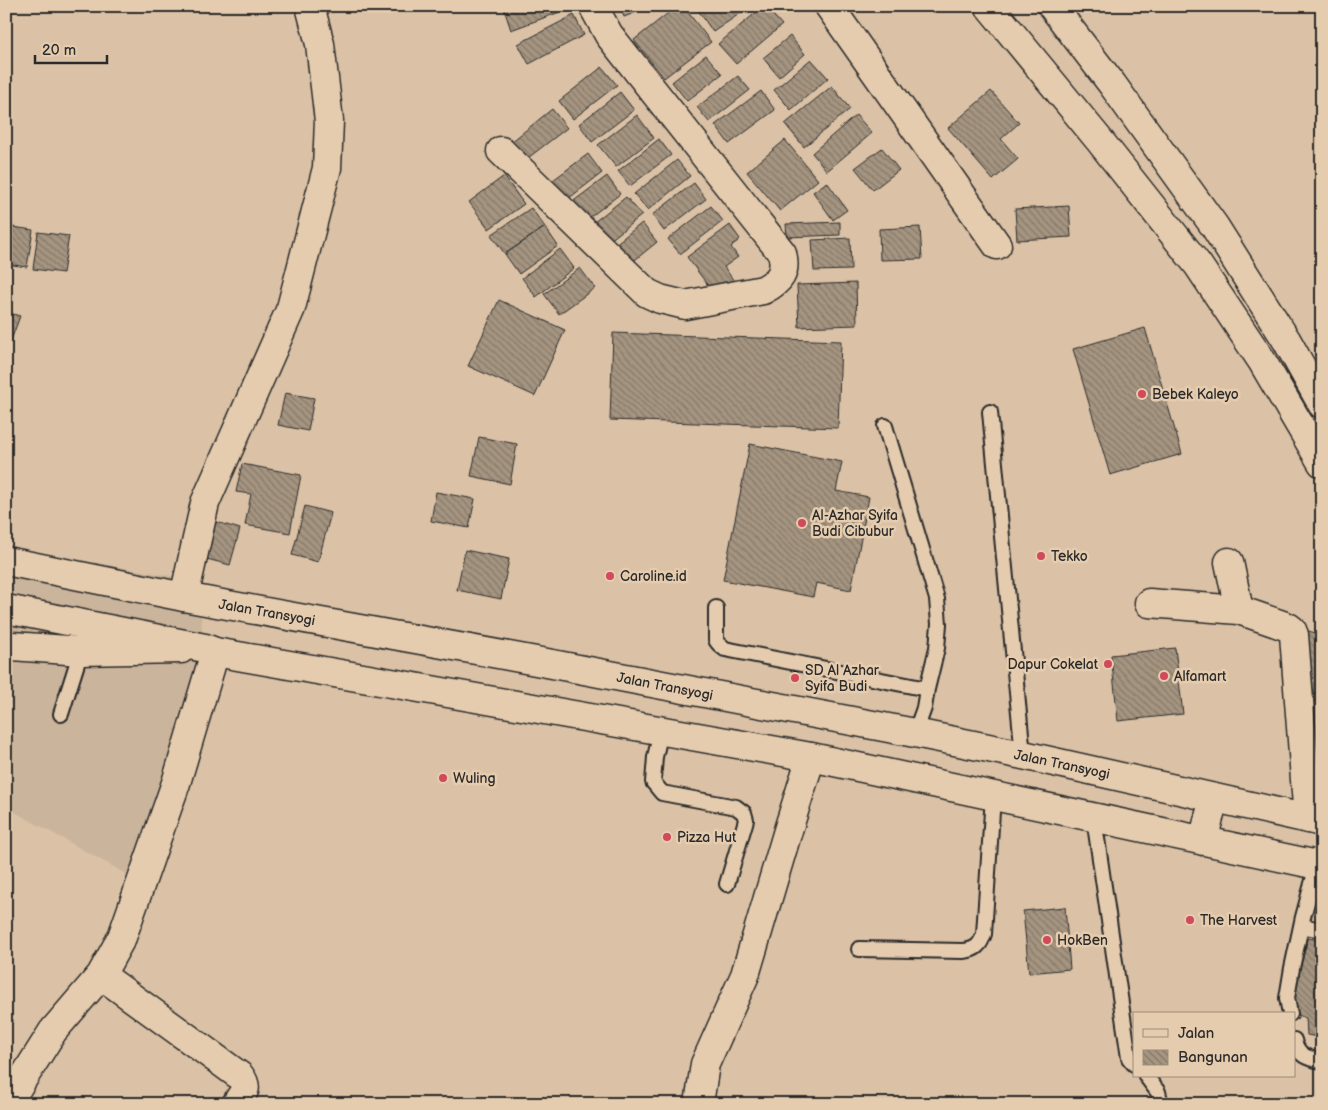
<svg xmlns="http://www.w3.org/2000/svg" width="1328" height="1110" viewBox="0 0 1328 1110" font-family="'Balsamiq Sans',sans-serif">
<defs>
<pattern id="building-back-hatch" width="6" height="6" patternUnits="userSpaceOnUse" patternTransform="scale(1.25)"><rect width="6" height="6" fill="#a49480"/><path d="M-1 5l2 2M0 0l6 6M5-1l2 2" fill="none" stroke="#867969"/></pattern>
</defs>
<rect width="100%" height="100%" fill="#dbc2a6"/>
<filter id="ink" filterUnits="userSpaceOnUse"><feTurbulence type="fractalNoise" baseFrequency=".02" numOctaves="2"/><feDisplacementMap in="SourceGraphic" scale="10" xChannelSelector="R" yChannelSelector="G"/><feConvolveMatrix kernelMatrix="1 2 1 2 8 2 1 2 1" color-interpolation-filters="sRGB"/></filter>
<g filter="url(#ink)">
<path fill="#cab49b" d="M6,547l193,34 7,110 -33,108 -45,76 -122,-68z"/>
<path fill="url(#building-back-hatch)" stroke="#2b2b2b" d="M503,6h64l1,3 -57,21z
M620,6h32l-28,11z
M677,6h6l28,36 -47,36 -30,-38z
M703,6h48l-38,26 -15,-22z
M764,6h1l17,19 -46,39 -18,-20z
M574,15l10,20 -55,29 -11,-20z
M790,36l15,18 -26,23 -16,-19z
M706,55l16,19 -35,27 -15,-19z
M811,59l17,19 -37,32 -17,-20z
M602,67l15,18 -44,34 -14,-18z
M738,76l12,14 -41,32 -12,-15z
M832,86l18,23 -46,38 -19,-23z
M761,91l14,19 -46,34 -14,-19z
M991,91l28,32 -18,16 17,20 -25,21 -45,-52z
M620,92l14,18 -42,32 -13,-18z
M552,109l15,19 -43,33 -14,-18z
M637,115l17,23 -38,29 -18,-22z
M856,115l16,18 -45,38 -15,-18z
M659,139l12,16 -41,31 -12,-15z
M785,140l33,40 -38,31 -33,-39z
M882,148l17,22 -26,20 -18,-22z
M588,154l14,19 -38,29 -15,-19z
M677,160l13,16 -42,34 -14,-16z
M504,176l20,28 -35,25 -20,-27z
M607,176l13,18 -35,27 -14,-18z
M827,182l20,28 -14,10 -20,-28z
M694,183l12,16 -42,32 -12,-16z
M626,197l16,18 -38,30 -15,-19z
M711,206l12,15 -43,33 -12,-15z
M1069,206l2,31 -54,3 -2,-31z
M531,208l14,19 -40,27 -14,-19z
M840,222v13l-53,2 -1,-13z
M642,223l15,19 -32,26 -16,-19z
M730,225l10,14 -9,8 7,10 -14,10 10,14 -19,14 -28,-38z
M6,226l27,4 -6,37 -21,-3z
M545,227l13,19 -39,28 -14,-20z
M920,227l2,32 -42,1 -1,-31z
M38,232l31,4 -6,37 -30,-4z
M850,238l1,32 -37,1 -2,-31z
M560,249l14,19 -38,29 -14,-19z
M580,268l15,20 -36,26 -15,-20z
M856,283l1,42 -58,2 -2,-42z
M499,300l66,30 -30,66 -67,-30z
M6,312l14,4 -14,38z
M1145,328l37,126 -72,21 -37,-126z
M613,333l228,8 -3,87 -228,-8z
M285,393l29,5 -6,33 -30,-6z
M479,437l38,7 -7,40 -39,-8z
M750,444l92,18 -6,29 33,6 -18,93 -35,-7 -3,14 -90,-17z
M242,464l59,11 -11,58 -45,-8 6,-31 -15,-2z
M436,492l39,7 -6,29 -38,-7z
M305,506l26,7 -13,49 -26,-7z
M210,520l30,9 -10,36 -31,-8z
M465,550l44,9 -8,40 -44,-9z
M1295,627l27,8v132l-17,1z
M1175,648l8,66 -65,7 -7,-66z
M1065,907l5,62 -41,4 -6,-62z
M1308,938l14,3v97l-15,-3 -1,-17 -12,-4v-22z"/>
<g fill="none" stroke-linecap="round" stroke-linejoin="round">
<defs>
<path id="lane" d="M990,412l33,343
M885,426l52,173 2,25 -2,24 -10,41 -3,19 -9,25
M716,608v32l3,4 6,5 202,40
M61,714l20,-63
M661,731l-6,26 -2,25 9,11 74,14 8,6 2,7 -19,64
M1094,818l35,240 5,6
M1301,926l21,4
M859,949l104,2c12,-1 17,-5 21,-17l9,-138
M1290,1014l-3,-16 5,-30 11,-51 14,-52
M1294,1040c3,15 14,19 28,21
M1146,1076l12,16 3,12"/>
<path id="street" d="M829,6l168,239
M989,6l111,135 98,124 64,96 60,102
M1052,6l60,78 103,143 72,114 35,63
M501,151l146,142 13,6 25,6 78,-15c17,-9 24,-17 19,-37l-173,-218 -16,-29
M1229,562l10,48
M184,597l21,-94 86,-195 36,-140 2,-47 -9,-77 -10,-38
M1149,603l90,7 49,17 4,3 2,5 14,184
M101,975l139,101c9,12 4,16 -4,28
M7,1104l46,-73 48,-56 21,-38 54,-154 39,-131
M699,1104l6,-40 40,-89 44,-148 22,-70"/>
<path id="secondary" d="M6,647l6,-1 69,5 100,-2"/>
<path id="highway" d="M6,561l178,36 363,66 368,70 108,22 299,67
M6,609l199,39 10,4 596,105 511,109
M1203,841l11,-43"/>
</defs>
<use href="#lane" stroke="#2b2b2b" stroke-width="18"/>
<use href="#street" stroke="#2b2b2b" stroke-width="31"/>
<use href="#secondary" stroke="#2b2b2b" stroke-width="31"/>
<use href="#highway" stroke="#2b2b2b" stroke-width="31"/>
<use href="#lane" stroke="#e6ccae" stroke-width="14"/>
<use href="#street" stroke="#e6ccae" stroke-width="28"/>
<use href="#secondary" stroke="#e6ccae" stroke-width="28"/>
<use href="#highway" stroke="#e6ccae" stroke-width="28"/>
</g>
</g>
<g fill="#d1495b" stroke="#e6ccae" stroke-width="2">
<circle cx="1142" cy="394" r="5"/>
<circle cx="802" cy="523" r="5"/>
<circle cx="1041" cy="556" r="5"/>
<circle cx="610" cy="576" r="5"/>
<circle cx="1108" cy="664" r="5"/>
<circle cx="1164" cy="676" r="5"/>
<circle cx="795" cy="678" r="5"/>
<circle cx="443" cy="778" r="5"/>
<circle cx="667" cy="837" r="5"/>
<circle cx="1190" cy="920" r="5"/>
<circle cx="1047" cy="940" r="5"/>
</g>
<g text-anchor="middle" stroke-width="5" stroke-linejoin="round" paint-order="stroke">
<g font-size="14" fill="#2b2b2b" stroke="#e6ccae" text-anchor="start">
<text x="1152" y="399">Bebek Kaleyo</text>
<text x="812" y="520">Al-Azhar Syifa<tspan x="812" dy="16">Budi Cibubur</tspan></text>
<text x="1051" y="561">Tekko</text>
<text x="620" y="581">Caroline.id</text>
<text x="1098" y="669" text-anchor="end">Dapur Cokelat</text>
<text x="805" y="675">SD Al Azhar<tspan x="805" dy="16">Syifa Budi</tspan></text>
<text x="1174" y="681">Alfamart</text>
<text x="453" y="783">Wuling</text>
<text x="677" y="842">Pizza Hut</text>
<text x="1200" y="925">The Harvest</text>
<text x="1057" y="945">HokBen</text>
</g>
<g font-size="14" fill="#2b2b2b" stroke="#e6ccae">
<text transform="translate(267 612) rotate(10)" y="5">Jalan Transyogi</text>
<text transform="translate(665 686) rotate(11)" y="5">Jalan Transyogi</text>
<text transform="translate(1062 764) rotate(12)" y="5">Jalan Transyogi</text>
</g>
</g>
<rect width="1328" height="1110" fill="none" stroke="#e6ccae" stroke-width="25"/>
<rect x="12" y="12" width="1303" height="1085" fill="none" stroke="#2b2b2b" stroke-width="2" filter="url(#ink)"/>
<rect x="1133" y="1012" width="162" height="65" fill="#e6ccae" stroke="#9b8c7a"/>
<rect x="1143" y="1029" width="25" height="8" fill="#e6ccae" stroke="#9b8c7a"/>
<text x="1178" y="1038" font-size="15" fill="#2b2b2b">Jalan</text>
<rect x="1143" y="1050" width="25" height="15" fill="url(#building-back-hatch)" stroke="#9b8c7a"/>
<text x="1178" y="1062" font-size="15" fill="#2b2b2b">Bangunan</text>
<path d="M35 55v8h72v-8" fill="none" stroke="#2b2b2b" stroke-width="2.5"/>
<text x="42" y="55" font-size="15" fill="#2b2b2b" stroke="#e6ccae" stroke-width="4" paint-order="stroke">20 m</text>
</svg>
